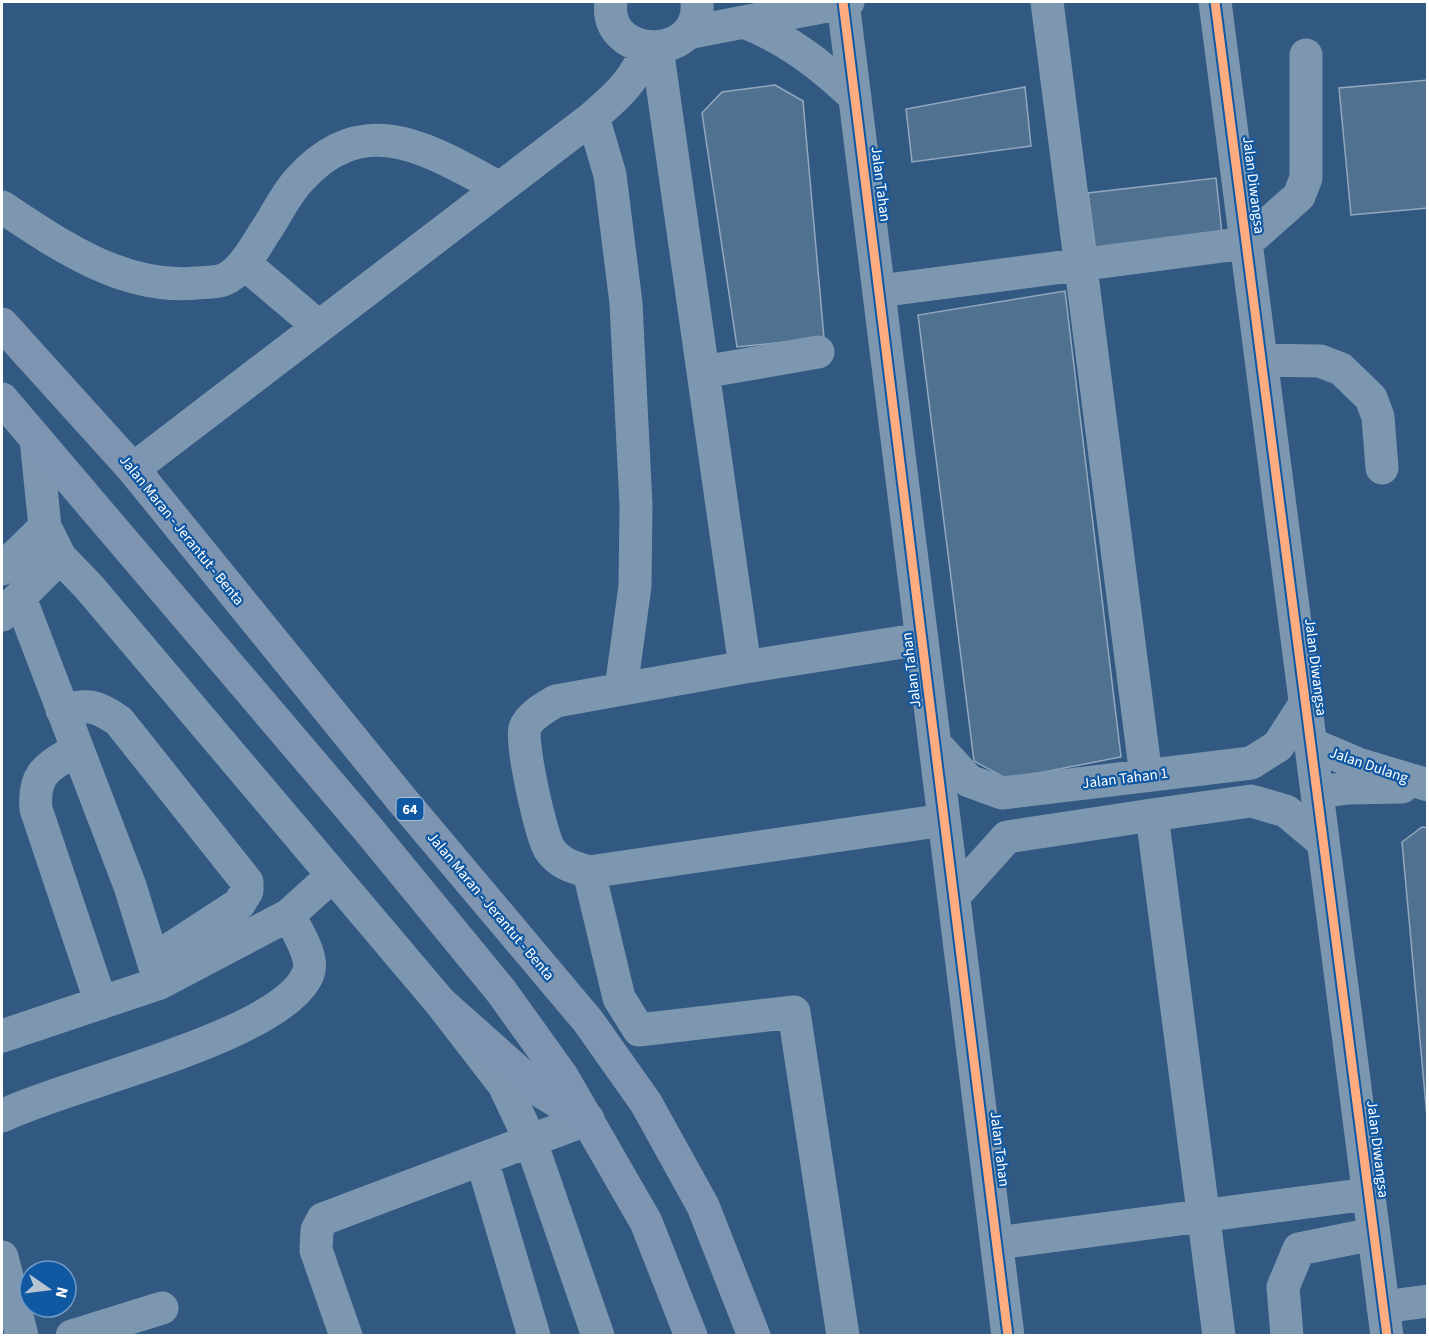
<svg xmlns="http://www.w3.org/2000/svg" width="1429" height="1337" viewBox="0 0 1429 1337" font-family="'Source Sans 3',sans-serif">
<rect width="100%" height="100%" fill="#325981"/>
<path fill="#517190" stroke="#93a8be" stroke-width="1.5" d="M1428,80v128l-77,7 -12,-127z
M775,85l28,16 21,237 -87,9 -35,-234 20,-21z
M1025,87l6,59 -119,16 -6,-53z
M1216,178l6,56 -126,19 -8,-60z
M1065,291l56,466 -114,22 -33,-18 -56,-446z
M1422,827l6,1v300l-26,-286z"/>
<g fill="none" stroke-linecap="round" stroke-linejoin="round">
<path stroke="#7d97b1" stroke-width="33" d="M611,2c-8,58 91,61 86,0
M843,2l165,1334
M1047,2l99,774
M1215,2l172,1334
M744,22c44,17 77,43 111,75
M687,33l161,-31
M657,48l88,619
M593,117l17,58 16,128 10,203 -1,80 -14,103
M2,207c57,38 122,83 194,76 7,-1 19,0 27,-3 18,-7 31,-31 41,-47 12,-17 21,-38 35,-53 65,-73 130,-30 199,7
M244,263l74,63
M879,291l367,-48 53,-47 7,-18v-123
M1262,360l58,1 21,8 30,29 7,19 4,51
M703,372l115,-20
M36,439l9,88 15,30 29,30 351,415 64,83 27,57 67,194
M133,469l460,-352c24,-21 44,-38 54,-70
M2,569l43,-42
M20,598l110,288 30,97
M2,615l58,-58
M922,639l-177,28 -189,34c-10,6 -27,15 -31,27 -5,13 16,109 25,122 10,14 23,17 39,22l355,-52
M62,710c27,-6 34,-5 57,11l128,161v9l-8,13 -86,56
M935,744l34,37 33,12 249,-30 27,-17 27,-42
M1311,744l47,20 70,21
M77,749c-28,18 -44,22 -41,60l65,194
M1317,792l32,-4 53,-1
M1152,815l67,521
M589,872l30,126 20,32 155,-18 49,324
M954,896l53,-59 145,-22 99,-14 35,10 37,31
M2,1036l158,-53 129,-68 43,-39
M2,1116c64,-32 280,-79 306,-142 7,-17 -12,-44 -19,-59
M482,1160l52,176
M997,1243l371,-49
M2,1257l20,79
M1383,1307l45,-6
M72,1336l90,-28
M346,1336l-30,-86 1,-20 6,-11 265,-100
M1287,1336l-4,-49 16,-38 74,-15"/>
<path stroke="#7d95b0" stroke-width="33" d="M2,324l131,145 269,331 186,221 58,82 57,103 51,130
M2,399l366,430 133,162 61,85 84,146 45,114
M440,1002l100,89 43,26"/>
<defs>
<path id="cycleway" d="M843,2l165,1334
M1215,2l172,1334"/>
</defs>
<use href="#cycleway" stroke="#1158a2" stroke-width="13"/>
<use href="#cycleway" stroke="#ffac80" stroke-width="9"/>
</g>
<g text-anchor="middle" stroke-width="4.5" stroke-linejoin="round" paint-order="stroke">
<rect fill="#1158a2" stroke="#b8cde3" stroke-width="1.5" x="396.5" y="798" width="27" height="22" rx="4.5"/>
<g font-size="14" font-weight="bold" fill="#fff">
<text x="410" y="814">64</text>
</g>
<g font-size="15" fill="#fff" stroke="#1158a2">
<text transform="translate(881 184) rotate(83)" y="5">Jalan Tahan</text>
<text transform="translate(1254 185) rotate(83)" y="5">Jalan Diwangsa</text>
<text transform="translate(182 530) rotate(51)" y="5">Jalan Maran - Jerantut - Benta</text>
<text transform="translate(1316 667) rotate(83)" y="5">Jalan Diwangsa</text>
<text transform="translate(911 670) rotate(-97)" y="5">Jalan Tahan</text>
<text transform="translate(1369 765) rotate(19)" y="5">Jalan Dulang</text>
<text transform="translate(1125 778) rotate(-7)" y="5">Jalan Tahan 1</text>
<text transform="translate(491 906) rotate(50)" y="5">Jalan Maran - Jerantut - Benta</text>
<text transform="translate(1000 1149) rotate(83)" y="5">Jalan Tahan</text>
<text transform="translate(1378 1149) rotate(83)" y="5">Jalan Diwangsa</text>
</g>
</g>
<rect width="1429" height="1337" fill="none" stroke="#ffffff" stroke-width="6"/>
<g transform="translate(48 1289) rotate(104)"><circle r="28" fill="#1158a2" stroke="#709bc7" stroke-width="1.5"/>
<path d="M0-4.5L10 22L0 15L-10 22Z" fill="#b7c5d3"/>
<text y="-9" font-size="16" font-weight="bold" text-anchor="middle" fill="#ffffff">N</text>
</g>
</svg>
